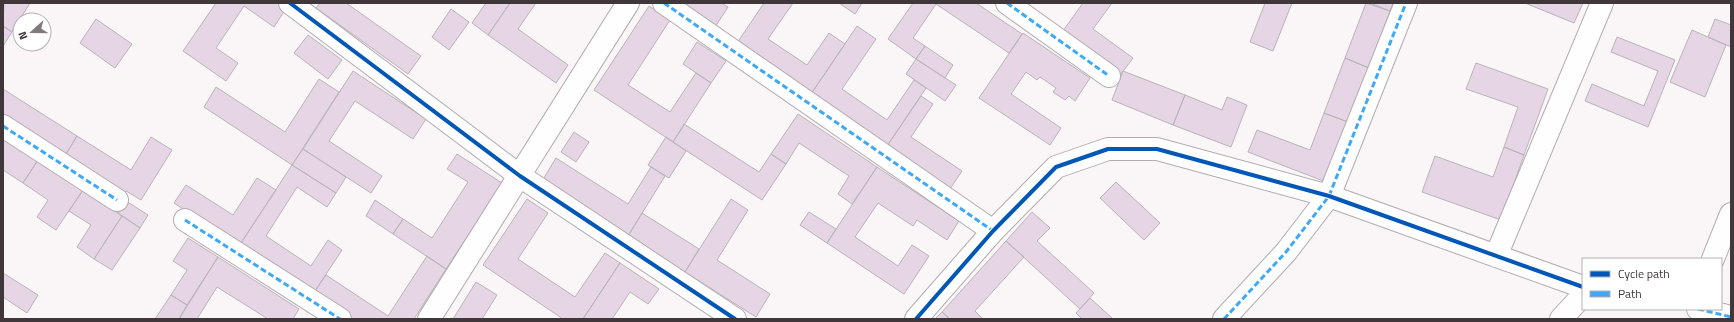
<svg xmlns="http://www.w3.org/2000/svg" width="1734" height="322" viewBox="0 0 1734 322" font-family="'Titillium Web',sans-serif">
<rect width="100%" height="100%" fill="#faf5f7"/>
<path fill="#e5d5e5" stroke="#b9b4b8" d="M4,3h26l-18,29 -9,-6z
M216,3h65l6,4 -13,20 -30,-21 -28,42 22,15 -12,18 -43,-30z
M320,3h26l75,53 -13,18 -92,-66z
M486,3h24l-22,32 -16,-12z
M510,3h26l-18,26 50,36 -12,18 -68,-48z
M677,3h44l7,4 -13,20z
M764,3h29l-25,36 39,26 22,-32 16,11 -36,53 -74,-51z
M839,3h23l-7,11z
M913,3h63l46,31 -13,19 -73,-49 -23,34 12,8 -9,13 -28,-20z
M1083,3h29l-19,26 40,29 -15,20 -58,-43z
M1265,3h27l-19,48 -23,-9z
M1366,3l24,8 -21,57 -24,-10z
M1370,3h23l-3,8z
M1525,3h58l-9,20z
M649,6l21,14 -42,65 42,27 26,-39 15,10 -38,59 -79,-52z
M451,9l18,13 -20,28 -17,-13z
M96,19l36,25 -17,24 -35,-25z
M1715,19l16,6v22l-23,-10z
M3,26l9,6 -9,14z
M857,26l19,13 -34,50 45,31 27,-40 12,8 -41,61 -76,-52z
M1692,30l34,15 -21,52 -35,-15z
M1023,33l67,45 -15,23 -6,-5 -4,4 -12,-8 3,-4 -16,-11 -3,3 -11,-8 -15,22 50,34 -11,17 -71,-47z
M308,35l34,25 -14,19 -34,-26z
M1617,37l58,23 -27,67 -63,-26 7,-17 52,22 14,-35 -47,-19z
M697,42l29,19 -15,22 -28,-19z
M925,46l28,19 -8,13 -29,-19z
M1345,58l24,10 -21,54 -24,-9z
M916,59l40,26 -11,16 -39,-27z
M1476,63l72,26 -24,66 -20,-8 14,-40 -52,-18z
M353,71l73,48 -13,20 -58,-38 -26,40 53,35 -11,17 -68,-44z
M1123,71l62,24 -12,30 -61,-25z
M319,79l20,13 -47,73 -88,-58 12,-20 69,45z
M3,89l74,47 -14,23 -60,-38z
M1185,95l37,15 5,-13 20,8 -16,42 -58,-22z
M921,96l12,8 -22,33 51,34 -14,21 -63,-43z
M1324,113l24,9 -22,60 -78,-30 9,-22 53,20z
M798,114l79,53 -25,37 -14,-10 11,-18 -50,-33 -13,21 -15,-10z
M684,124l75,48 12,-18 15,10 -24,36 -89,-58z
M574,132l15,10 -13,20 -15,-10z
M77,136l54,34 20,-33 21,13 -31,50 -15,-9 -3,5 -60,-37z
M3,137l35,23 -15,23 -20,-13z
M666,137l20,14 -17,27 -21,-13z
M1504,147l20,8 -23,65 -79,-28 13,-36 58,21z
M303,149l43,28 -10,16 -44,-28z
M457,154l45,29 -56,86 -53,-35 10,-15 29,19 36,-56 -21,-13z
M556,158l72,46 23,-37 14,9 -37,60 -86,-55z
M38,160l45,30 -27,40 -19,-13 11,-17 -25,-17z
M292,165l44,28 -9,14 -30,-20 -31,49 45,30 17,-26 14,10 -29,44 -74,-48z
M877,167l82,54 -12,19 -30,-20 -4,6 -35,-23 -23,34 43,29 14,-21 17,11 -25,38 -77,-51z
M257,178l19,12 -37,56 -65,-43 12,-18 47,30z
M1116,182l44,41 -16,17 -44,-42z
M83,190l39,26 -28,43 -17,-12 14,-22 -22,-14z
M527,199l21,14 -30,46 57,38 30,-44 15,10 -37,56h-20l-80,-54z
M731,199l17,11 -31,50 53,34 -14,23 -71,-45z
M375,200l28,19 -10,15 -27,-18z
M126,201l22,14 -8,13 -22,-15z
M809,212l27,17 -9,14 -27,-18z
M1032,212l18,16 -13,13 57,52 -14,16 -74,-68z
M642,213l57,36 -14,23 -57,-36z
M122,216l18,12 -28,42 -18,-11z
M188,238l30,19 -31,48 -16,-10 16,-25 -14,-9z
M1006,241l18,16 -49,54 8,8h-33l-8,-7z
M427,256l19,13 -32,50h-63l-38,-25 13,-19 62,41z
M218,257l81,52 -6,10h-25l-51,-32 -20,32h-18z
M620,263l39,26 -11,15 -18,-12 -18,27h-29z
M3,273l35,22 -11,18 -24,-16z
M476,282l21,13 -15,24h-29z
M171,295l16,10 -8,14h-24z
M1090,298l23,21h-31l-6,-6z
M942,312l8,7h-15z"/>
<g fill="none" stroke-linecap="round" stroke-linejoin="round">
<defs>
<path id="minor" d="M290,3l230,173 215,143
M664,3l329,228
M1007,3l102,73
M3,126l114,74
M185,220l155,99
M1496,256l106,-253
M1713,259l18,-45
M1698,309l33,8
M429,319l199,-316
M916,319l77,-88 63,-64 52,-18h49l172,47 254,91
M1224,319l62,-67 43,-56 77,-193
M1561,319l22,-24"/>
</defs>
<use href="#minor" stroke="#b3acb0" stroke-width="24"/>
<use href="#minor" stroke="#fefefe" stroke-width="22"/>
<path stroke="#3fa9f5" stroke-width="3" stroke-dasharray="6 3" stroke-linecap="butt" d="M664,3l329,228
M1007,3l102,73
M3,126l114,74
M185,220l155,99
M1698,309l33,8
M1224,319l62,-67 43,-56 77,-193"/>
<defs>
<path id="cycleway" d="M290,3l230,173 215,143
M916,319l77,-88 63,-64 52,-18h49l172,47 254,91"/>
</defs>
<use href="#cycleway" stroke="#fff" stroke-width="6"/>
<use href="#cycleway" stroke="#0057b8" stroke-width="4"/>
</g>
<rect width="1734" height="322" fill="none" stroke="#40373b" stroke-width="8"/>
<rect x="1582" y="258" width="140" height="52" fill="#ffffff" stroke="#b3afb1"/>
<rect x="1590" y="271" width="20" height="6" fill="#0057b8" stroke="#b3afb1"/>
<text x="1618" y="278" font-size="12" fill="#40373b">Cycle path</text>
<rect x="1590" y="291" width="20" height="6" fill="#3fa9f5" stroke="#b3afb1"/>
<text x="1618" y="298" font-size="12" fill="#40373b">Path</text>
<g transform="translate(32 32) rotate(249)"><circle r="19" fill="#ffffff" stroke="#b3afb1"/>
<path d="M0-3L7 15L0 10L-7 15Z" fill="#817a7d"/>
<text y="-6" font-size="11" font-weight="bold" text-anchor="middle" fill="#40373b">N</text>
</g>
</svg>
